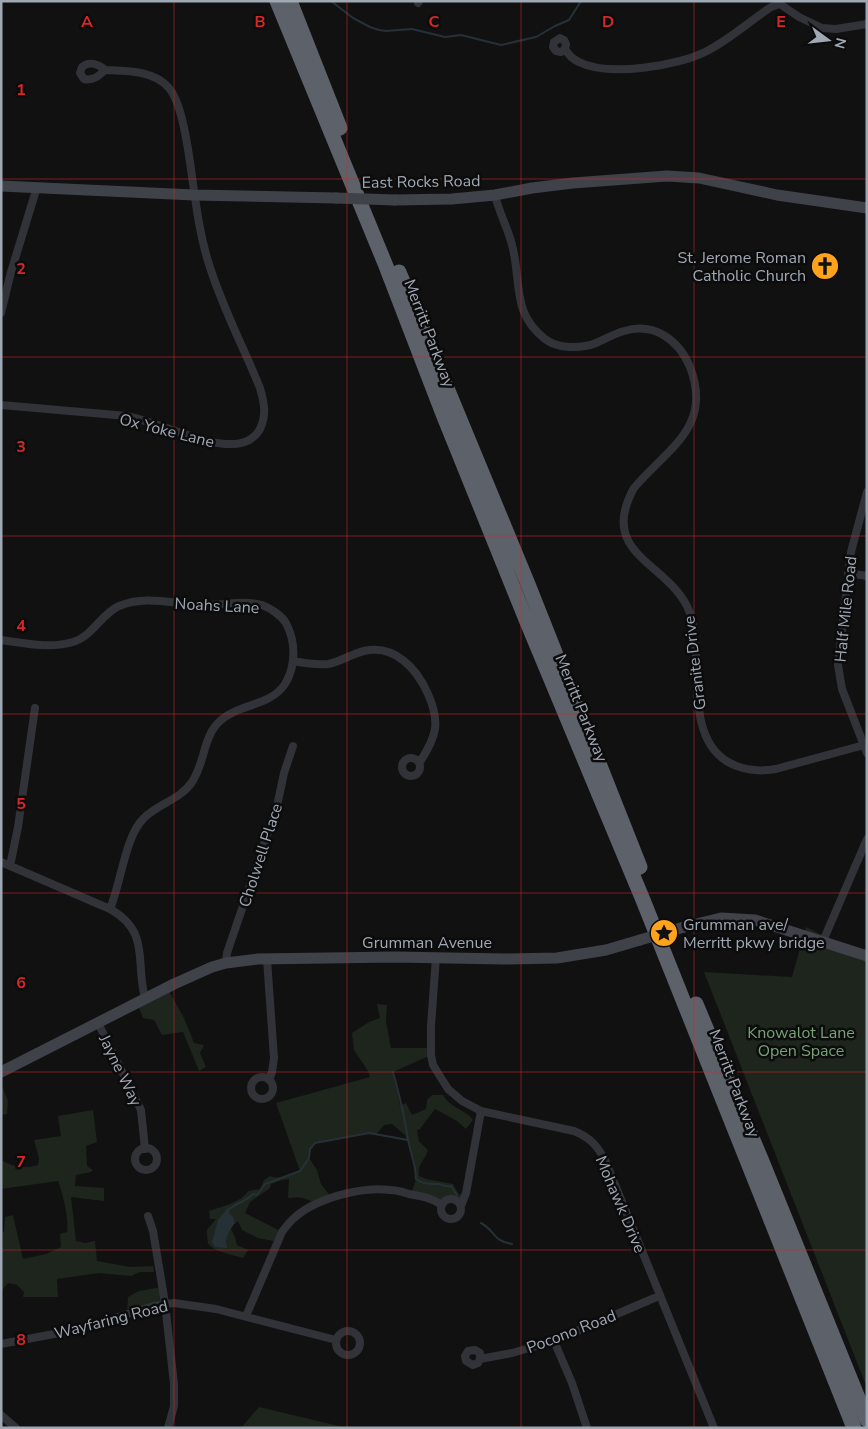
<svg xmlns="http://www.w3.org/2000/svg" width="868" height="1429" viewBox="0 0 868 1429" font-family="'Nunito Sans',sans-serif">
<rect width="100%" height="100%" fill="#111112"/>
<path fill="#1d251d" d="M806,927l38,19 23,10v432l-163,-416 88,5z
M169,991l15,27 10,25 10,2 -4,8 6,14 -7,4 -16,-39 -21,3 -8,-15 -11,-2 -6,-15z
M377,1004l10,1 -1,16 5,27h40v7l-38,17 7,34 6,-3 6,12 14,-6 1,-9 5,-5h11c7,13 22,14 30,25l-7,9 -9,-8 -22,-12 -15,20 -3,1 2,11 9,9c-3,11 -11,13 -9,26l7,3 27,5 6,11 7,-2 -7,10 -6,-4 -10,3 -32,-8 5,-15 -3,-22 -8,-22 -13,-11 -8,1 -8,10 -7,-2 -44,8 -13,4 -2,4 -1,9 8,12 4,14 11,14 -17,7c-6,-8 -18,-8 -27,-7l1,-19 -7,1 -11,4 -1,4 -20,14 -5,11 37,19 -4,10 -20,-4 -16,-8 -4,-9 -5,4 -2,4 4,8 2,8 11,5 -5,8c-9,-3 -30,-6 -35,-15 -1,-4 -1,-9 -1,-13l9,-11h-6l-1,-8c12,-4 33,-9 39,-20l12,-2 4,-9 6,-4c13,5 18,-3 30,-5l-24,-68 94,-26 -2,-6 -14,-21 -2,-17 17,-11 11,-4z
M1,1083l7,18 -1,13 -6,1z
M93,1110l4,32 -11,4 1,20 6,4 -2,2 -15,3 -1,11 29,2v13l-33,-4 5,44 9,2 10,-2 2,20 33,6 23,-1 1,6h-14l-9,4 -32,-3 -42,6 1,18h-35l1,-5 -7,-7 -9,-2 -5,6 -2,5v-60l3,-3 1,-14 8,-2 10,44 23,-5 15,-7 -1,-13 7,-2c2,-14 -4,-37 -9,-51l-57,8v-29c12,7 23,9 37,5l1,-7 -5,-18 27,-4 -3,-20z
M162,1287l3,16 -38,12 1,-18 11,-6z
M259,1407l84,20 -102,1z"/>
<path fill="#263137" d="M229,1207v6l4,4 2,6c-3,3 -9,13 -9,18 0,2 1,5 1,7l-12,-1 -3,-5 6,-22z"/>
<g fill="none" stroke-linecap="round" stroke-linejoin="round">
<path stroke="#263137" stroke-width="2" d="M331,1l22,17 17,9 9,3 7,1 26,-2 33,8 16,-2 40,10 35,-8 19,-11 14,-6 12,-19
M393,1072c6,22 12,46 15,68
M228,1210c8,-7 19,-9 25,-16l4,1 8,-11 35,-13 9,-13 1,-9 5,-6 54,-10 39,7 7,28 1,11c8,6 14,4 23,5 5,1 6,3 12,2l6,9
M481,1223c15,8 10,17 31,21"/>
<path stroke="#313338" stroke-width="8" d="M418,3l1,-2
M780,4l19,13 23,11 14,1 31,-5
M565,49l-4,3 -5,-1 -3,-4 1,-5 6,-4 4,2 2,4 -1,5c4,6 7,10 14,13 29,15 100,4 128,-11 23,-12 43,-30 64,-44l9,-3
M495,195c4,18 13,33 17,50 10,37 -1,68 33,94 13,10 36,10 51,4 9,-4 18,-9 28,-12 30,-9 55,9 66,36 23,60 -22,81 -56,121 -38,68 38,75 56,125 15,44 -8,122 38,149 16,9 31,10 48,7l88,-24
M1,313l10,-41 26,-85
M1,405l126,11c12,3 25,7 37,11 25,8 79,33 96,2 7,-14 4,-27 0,-41 -17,-42 -39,-83 -52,-127 -11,-36 -14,-75 -20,-112 -3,-17 -8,-48 -19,-61 -15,-18 -43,-17 -64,-18 -6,6 -12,11 -21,9l-4,-6 2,-6c7,-6 16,-3 23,3
M867,492l-16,60 -13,113 4,24 25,64
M848,573l19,3
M1,640c23,3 49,9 72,2 20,-6 28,-28 46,-36 27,-12 58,-1 86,-1 19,0 39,-5 57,0 8,3 19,10 24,18 10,19 10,43 -1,61 -14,22 -47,20 -65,37 -17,15 -15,42 -28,61 -11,17 -34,22 -48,36 -19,18 -23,65 -34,91
M293,661c11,2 24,4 35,3 12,-2 23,-10 36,-13 31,-7 53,18 64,43 13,29 8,43 -8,68
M402 767a9 9 0 1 1 18 0a9 9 0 1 1-18 0Z
M1,862l109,47c41,23 25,53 35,89
M10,866l8,-39 17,-119
M823,941l44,-102
M436,957l-5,69v29l2,10 15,24 14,12 19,10 93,20c15,6 23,14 31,29l109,268
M267,959l7,99 -2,14 -3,8
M226,963l1,-10 50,-147 7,-33 9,-27
M98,1023l43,87 4,39
M251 1088a11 11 0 1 1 22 0a11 11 0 1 1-22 0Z
M135 1159a11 11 0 1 1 22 0a11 11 0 1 1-22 0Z
M441 1209a10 10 0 1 1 20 0a10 10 0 1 1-20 0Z
M461,1206l5,-13 15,-82
M148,1216l5,15 12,72 9,81v22l-6,22
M246,1316l36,-84c3,-4 6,-8 10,-12 21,-21 69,-34 98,-30 6,0 13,2 19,4 12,2 23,4 33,11
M336 1343a12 12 0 1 1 24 0a12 12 0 1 1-24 0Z
M554,1341l18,42 15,45
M1,1344l74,-14 79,-24 20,-3 42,6 120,31
M480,1359v-6l-5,-3 -7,1 -3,5 1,5 7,4 5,-2 2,-4 32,-6 42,-12 105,-45
M1,1415l15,13"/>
<path stroke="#3f4248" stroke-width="11" d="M1,186l193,9 142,3
M395,200l57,-1 43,-4 37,-7 41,-5 94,-7 32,2 78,17 90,13
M684,927l37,-9 34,2 112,36
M1,1072l173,-88 38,-17 14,-4 32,-4 137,-2 109,2 53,-1 49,-8 34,-10"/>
<path stroke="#5d6169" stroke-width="15" d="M277,1l109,265 57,148 84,208 116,278 211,528
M290,1l50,127
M399,272l129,312 112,283
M696,1004l65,155 106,261"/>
<path stroke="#3f4248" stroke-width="11" d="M336,198l59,2
M640,940l44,-13"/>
</g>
<path fill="none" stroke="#d62828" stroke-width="1" stroke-opacity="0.55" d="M174,1v1427M347,1v1427M521,1v1427M694,1v1427M1,179h866M1,357h866M1,536h866M1,714h866M1,893h866M1,1072h866M1,1250h866"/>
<defs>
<symbol id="church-disc" viewBox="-11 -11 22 22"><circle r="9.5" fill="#ffa31c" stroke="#0c0c0d"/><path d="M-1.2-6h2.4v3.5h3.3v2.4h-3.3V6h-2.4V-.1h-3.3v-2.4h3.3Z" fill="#111"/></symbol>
<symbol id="sight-disc" viewBox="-11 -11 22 22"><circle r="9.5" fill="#ffa31c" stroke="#0c0c0d"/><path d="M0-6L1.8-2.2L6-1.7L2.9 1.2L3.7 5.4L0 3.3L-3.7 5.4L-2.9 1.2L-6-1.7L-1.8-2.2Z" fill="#111"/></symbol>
</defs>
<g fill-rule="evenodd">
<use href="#church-disc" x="809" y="250" width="32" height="32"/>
<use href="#sight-disc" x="648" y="917" width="32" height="32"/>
</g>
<g text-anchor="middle" stroke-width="5" stroke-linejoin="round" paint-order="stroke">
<g font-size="16" fill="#a0a8b4" stroke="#0c0c0d">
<text transform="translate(421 181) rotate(-1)" y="6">East Rocks Road</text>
<text transform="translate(430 333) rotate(69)" y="6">Merritt Parkway</text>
<text transform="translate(167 430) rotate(14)" y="6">Ox Yoke Lane</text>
<text transform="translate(217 605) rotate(3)" y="6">Noahs Lane</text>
<text transform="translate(845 609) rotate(-84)" y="6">Half Mile Road</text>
<text transform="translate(694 663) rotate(-97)" y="6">Granite Drive</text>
<text transform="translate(582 708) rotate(68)" y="6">Merritt Parkway</text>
<text transform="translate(260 855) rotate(-72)" y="6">Cholwell Place</text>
<text x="427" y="948">Grumman Avenue</text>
<text transform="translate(121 1070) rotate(64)" y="6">Jayne Way</text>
<text transform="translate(735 1083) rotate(69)" y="6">Merritt Parkway</text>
<text transform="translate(621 1204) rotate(67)" y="6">Mohawk Drive</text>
<text transform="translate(111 1319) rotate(-14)" y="6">Wayfaring Road</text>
<text transform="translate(571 1331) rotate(-21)" y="6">Pocono Road</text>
</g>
<g font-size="16" fill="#a0a8b4" stroke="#0c0c0d" text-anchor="end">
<text x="806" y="263">St. Jerome Roman<tspan x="806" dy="18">Catholic Church</tspan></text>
<text x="683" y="930" text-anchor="start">Grumman ave/<tspan x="683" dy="18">Merritt pkwy bridge</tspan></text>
</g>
<g font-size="16" fill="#76a275" stroke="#0c0c0d">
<text x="801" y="1038">Knowalot Lane<tspan x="801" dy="18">Open Space</tspan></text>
</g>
</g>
<g font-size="16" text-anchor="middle" font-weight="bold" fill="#d62828" stroke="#0c0c0d" stroke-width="5" stroke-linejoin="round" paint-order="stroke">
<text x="87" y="27">A</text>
<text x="260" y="27">B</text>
<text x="434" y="27">C</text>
<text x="608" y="27">D</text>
<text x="781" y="27">E</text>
<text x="21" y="95">1</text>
<text x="21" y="274">2</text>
<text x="21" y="452">3</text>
<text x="21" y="631">4</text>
<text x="21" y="809">5</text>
<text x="21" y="988">6</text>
<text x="21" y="1167">7</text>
<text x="21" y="1345">8</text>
</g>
<rect width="868" height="1429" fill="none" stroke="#a0a8b4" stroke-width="5"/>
<g transform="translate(828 40) rotate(105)" stroke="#0c0c0d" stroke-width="4" paint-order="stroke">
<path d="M0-4L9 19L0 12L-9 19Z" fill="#a0a8b4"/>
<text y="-8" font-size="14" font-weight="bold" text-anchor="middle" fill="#a0a8b4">N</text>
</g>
</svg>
